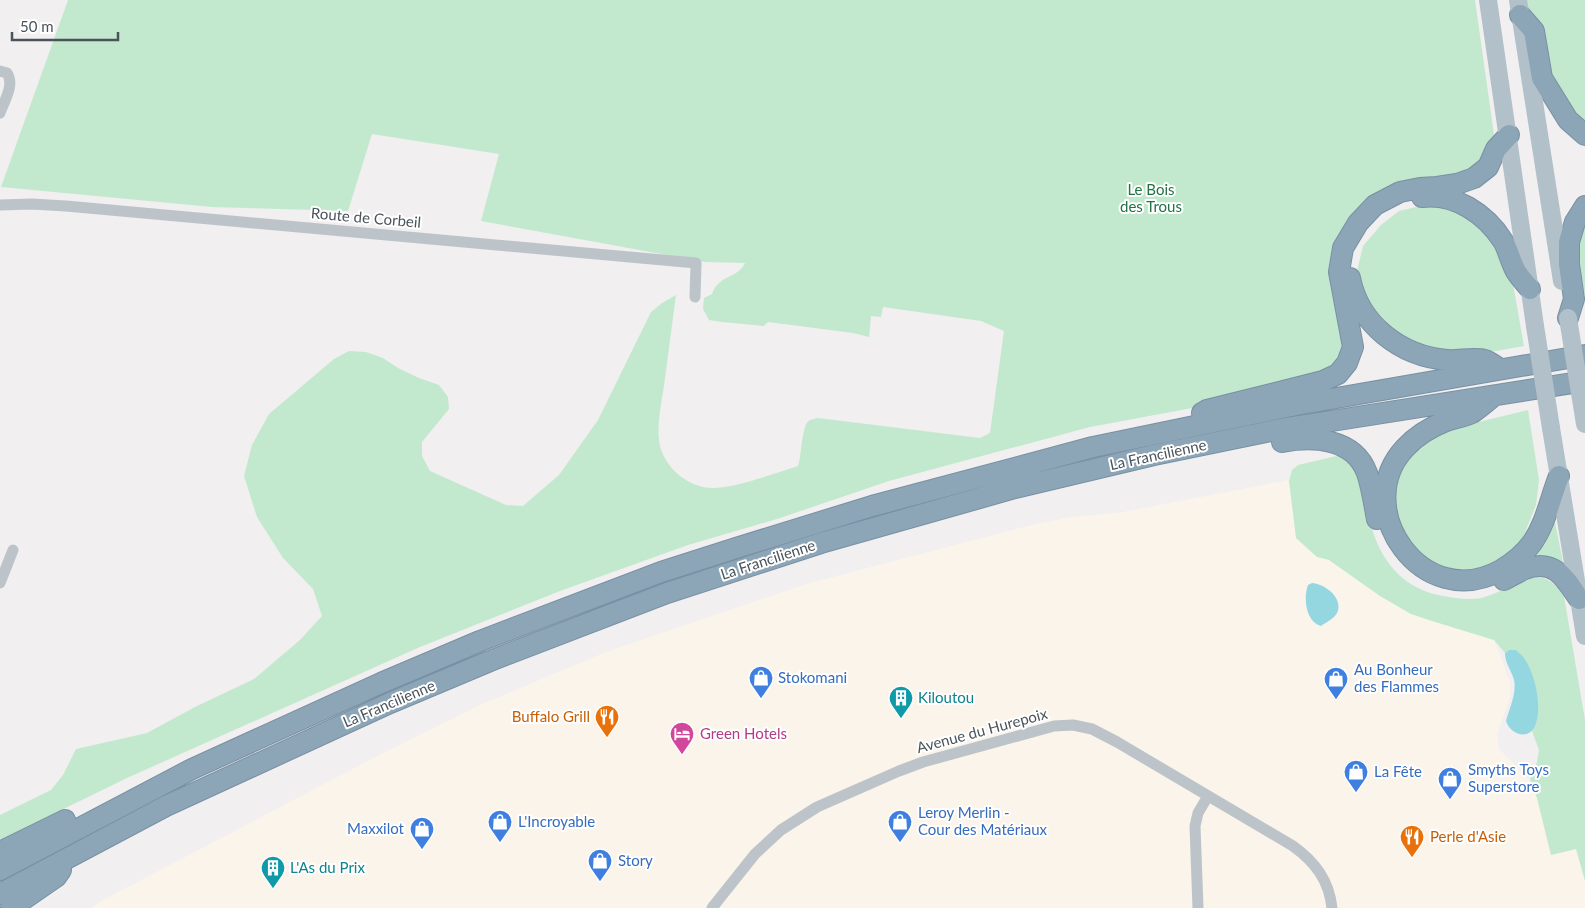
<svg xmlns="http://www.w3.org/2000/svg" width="1585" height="908" viewBox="0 0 1585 908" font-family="Lato,sans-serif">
<rect width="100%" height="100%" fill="#f1efef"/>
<path fill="#faf4ea" d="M1289,480l7,57 21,20 12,3 51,36 31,18 21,7 62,19 16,42v15l-13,38 2,14 31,31 7,18 14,57 25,-6 9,32v27h-1493l11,-8 278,-146 97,-48 128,-54 200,-68 225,-59 40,-8 46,-4z"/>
<path fill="#c2e9ce" d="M68,0h1407l21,149 -8,18 -88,25 -57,56 4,115 -47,25 -210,39 -201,54 -112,38 -89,26 -128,46 -140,56 -293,131 -127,62v-25l51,-25 12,-15 13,-26 71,-16 48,-26 59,-28 46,-39 22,-24 -9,-27 -30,-31 -26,-41 -13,-41 8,-31 17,-31 65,-55 15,-8 17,1 17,6 15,10 21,10 20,7 9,12 1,12 -27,33v14l8,15 76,34 17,1 36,-31 39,-55 53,-108 11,-9 14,-8c-4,30 -8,60 -12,91 -3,19 -8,41 -4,60 6,23 29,42 53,42 23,0 62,-15 85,-22 4,-10 3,-42 12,-46 2,-1 5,-1 8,-2l162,20 10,-5 14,-102 -23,-10 -98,-14 -2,10 -10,-1 -2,21 -16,-4 -85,-11 -4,4 -42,-4 -13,-2 -6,-11 1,-11 8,-4c7,-20 26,-15 33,-31l-40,-1 -224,-41 18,-67 -127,-20 -24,77 -136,-4 -211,-20z
M1518,0h67v135l-17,-15z
M1425,205l25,4 23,11 18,16 21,42 12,68 -39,7h-24l-28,-4 -24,-8 -22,-13 -15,-16 -15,-41 6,-25 18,-21 18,-14z
M1585,221v75l-4,-22 -2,-30z
M1528,410l11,70 -3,25 -14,35 -26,26 -23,6 -31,-3 -30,-19 -18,-38 1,-18 5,-19 10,-17 21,-19 19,-10z
M1341,455c4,4 10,8 13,13 8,11 10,27 13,40 6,32 19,64 51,80 15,8 46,13 63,10 33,-7 57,-42 83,-2l21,124v161l-9,-32 -25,6 -14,-57 -7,-18 7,-18 2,-12 -7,-19 5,-11v-25l-28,-45 -4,3 -11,-13 -62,-19 -21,-7 -31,-18 -51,-36 -12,-3 -21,-19 -7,-57 3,-11 6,-5z
M1551,522h4l8,40 -31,-3z"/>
<path fill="#95d7e1" d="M1312,583c13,1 32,15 25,30 -3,6 -11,9 -16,13 -15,-4 -18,-28 -13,-41z
M1509,650h7c2,2 6,5 8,8 11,15 19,50 11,68 -7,15 -25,8 -29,-5 3,-12 11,-28 8,-41 -2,-9 -9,-16 -9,-27z"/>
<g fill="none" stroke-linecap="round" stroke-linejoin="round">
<defs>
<path id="highway" d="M1520,15l14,16 8,47 26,42 17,15
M1422,197c33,-4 64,17 81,44 6,10 8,23 14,32 4,6 9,11 13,16
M1350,278c9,46 50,78 97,82 11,1 27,-3 38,0 5,2 10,6 14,8
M1568,318l6,-19 -5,-35v-22l6,-20 10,-16
M1490,399c-6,5 -12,10 -18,14 -8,4 -17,5 -26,8 -15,6 -30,15 -41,27 -56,60 18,166 96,122 12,-7 23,-16 31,-27 14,-20 18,-44 27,-67
M1202,413l5,-3 116,-29 15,-7 9,-11 6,-16 -14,-75 4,-24 15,-25 17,-18 25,-13 20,-4 17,-1 20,-3 17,-6 14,-11 8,-18 13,-14
M1282,442c31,-6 72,-4 85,31 5,15 7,31 10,46
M1504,580c7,-4 14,-8 21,-11 29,-11 40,9 54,30
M0,852l65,-32
M0,870l192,-101 189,-86 99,-42 110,-42 71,-27 75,-24 136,-42 221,-59 203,-42 289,-50
M0,894l166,-88 224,-103 100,-42 177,-68 154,-50 194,-55 139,-33 127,-26 304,-48
M11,908l45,-31 5,-7"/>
</defs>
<use href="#highway" stroke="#7890a3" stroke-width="22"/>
<path stroke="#bcc4ca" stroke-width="11" d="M0,71l7,2c8,12 -3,28 -7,40
M0,205l32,-1 34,2 630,57 -1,34
M0,583l13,-33
M712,908l43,-54 26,-24 36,-23 82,-36 24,-9 131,-36 19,-1 19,4 25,13 176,104c22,16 36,34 39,62
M1198,908l-3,-82 3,-13 10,-17"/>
<path stroke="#b2c0ca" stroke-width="18" d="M1488,0l47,326
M1518,0l44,281
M1551,428l34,208"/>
<use href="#highway" stroke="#8ca5b7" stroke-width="20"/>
<path stroke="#b2c0ca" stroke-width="18" d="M1568,318l17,106
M1535,326l16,102"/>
</g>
<defs>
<symbol id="shop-pin" viewBox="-11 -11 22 30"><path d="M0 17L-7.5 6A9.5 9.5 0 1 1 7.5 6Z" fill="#3f7fe0" stroke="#fff"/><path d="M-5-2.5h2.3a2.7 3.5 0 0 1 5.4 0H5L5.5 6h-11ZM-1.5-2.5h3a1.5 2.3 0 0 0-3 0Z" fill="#fff"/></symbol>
<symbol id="building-pin" viewBox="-11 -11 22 30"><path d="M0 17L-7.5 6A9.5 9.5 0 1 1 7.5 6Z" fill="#0f9aa8" stroke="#fff"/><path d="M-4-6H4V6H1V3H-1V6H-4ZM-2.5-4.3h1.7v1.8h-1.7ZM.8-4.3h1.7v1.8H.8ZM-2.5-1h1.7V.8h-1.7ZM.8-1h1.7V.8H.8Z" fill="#fff"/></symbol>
<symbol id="restaurant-pin" viewBox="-11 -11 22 30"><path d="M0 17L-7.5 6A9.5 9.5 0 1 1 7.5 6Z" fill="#e8710a" stroke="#fff"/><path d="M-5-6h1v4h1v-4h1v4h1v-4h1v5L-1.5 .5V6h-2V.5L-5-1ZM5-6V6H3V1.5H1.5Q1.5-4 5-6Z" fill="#fff"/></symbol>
<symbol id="hotel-pin" viewBox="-11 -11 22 30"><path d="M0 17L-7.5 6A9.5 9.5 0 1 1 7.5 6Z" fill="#d1479c" stroke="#fff"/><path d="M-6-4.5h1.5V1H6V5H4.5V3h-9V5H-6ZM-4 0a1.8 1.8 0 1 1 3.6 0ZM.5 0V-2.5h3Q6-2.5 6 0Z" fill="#fff"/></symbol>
</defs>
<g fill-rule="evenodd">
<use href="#shop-pin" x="747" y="664" width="28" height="38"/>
<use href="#shop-pin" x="1322" y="665" width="28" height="38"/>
<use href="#building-pin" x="887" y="684" width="28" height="38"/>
<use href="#restaurant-pin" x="593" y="703" width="28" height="38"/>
<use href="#hotel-pin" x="668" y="720" width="28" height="38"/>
<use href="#shop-pin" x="1342" y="758" width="28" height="38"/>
<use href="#shop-pin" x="1436" y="765" width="28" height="38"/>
<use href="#shop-pin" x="486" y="808" width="28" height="38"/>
<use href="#shop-pin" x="886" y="808" width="28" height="38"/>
<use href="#shop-pin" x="408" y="815" width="28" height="38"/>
<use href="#restaurant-pin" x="1398" y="823" width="28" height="38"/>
<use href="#shop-pin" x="586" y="847" width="28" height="38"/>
<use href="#building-pin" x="259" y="854" width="28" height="38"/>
</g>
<g text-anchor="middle" stroke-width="4" stroke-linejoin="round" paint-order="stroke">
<g font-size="15" fill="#237244" stroke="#fff">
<text x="1151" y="195">Le Bois<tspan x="1151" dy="17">des Trous</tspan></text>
</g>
<g font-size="15" fill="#49535a" stroke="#fff">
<text transform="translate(366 218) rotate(5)" y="5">Route de Corbeil</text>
<text transform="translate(1158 455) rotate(-12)" y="5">La Francilienne</text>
<text transform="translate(768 560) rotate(-18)" y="5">La Francilienne</text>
<text transform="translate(389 704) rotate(-23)" y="5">La Francilienne</text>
<text transform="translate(982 731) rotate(-15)" y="5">Avenue du Hurepoix</text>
</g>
<g font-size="15" fill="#366cbe" stroke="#fff" text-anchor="start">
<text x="1354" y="675">Au Bonheur<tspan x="1354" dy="17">des Flammes</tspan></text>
<text x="778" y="683">Stokomani</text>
<text x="1468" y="775">Smyths Toys<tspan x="1468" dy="17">Superstore</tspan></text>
<text x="1374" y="777">La Fête</text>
<text x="918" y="818">Leroy Merlin -<tspan x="918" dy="17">Cour des Matériaux</tspan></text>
<text x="518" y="827">L'Incroyable</text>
<text x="404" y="834" text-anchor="end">Maxxilot</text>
<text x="618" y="866">Story</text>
</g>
<g font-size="15" fill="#0d838f" stroke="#fff" text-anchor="start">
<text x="918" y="703">Kiloutou</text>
<text x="290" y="873">L'As du Prix</text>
</g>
<g font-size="15" fill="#c56008" stroke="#fff" text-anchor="end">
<text x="590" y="722">Buffalo Grill</text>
<text x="1430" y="842" text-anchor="start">Perle d'Asie</text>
</g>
<g font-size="15" fill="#b23c85" stroke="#fff" text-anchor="start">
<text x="700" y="739">Green Hotels</text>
</g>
</g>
<path d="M12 32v8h106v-8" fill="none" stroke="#49535a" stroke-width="2.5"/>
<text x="20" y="32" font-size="15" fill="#49535a" stroke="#ffffff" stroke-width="4" paint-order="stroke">50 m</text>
</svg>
